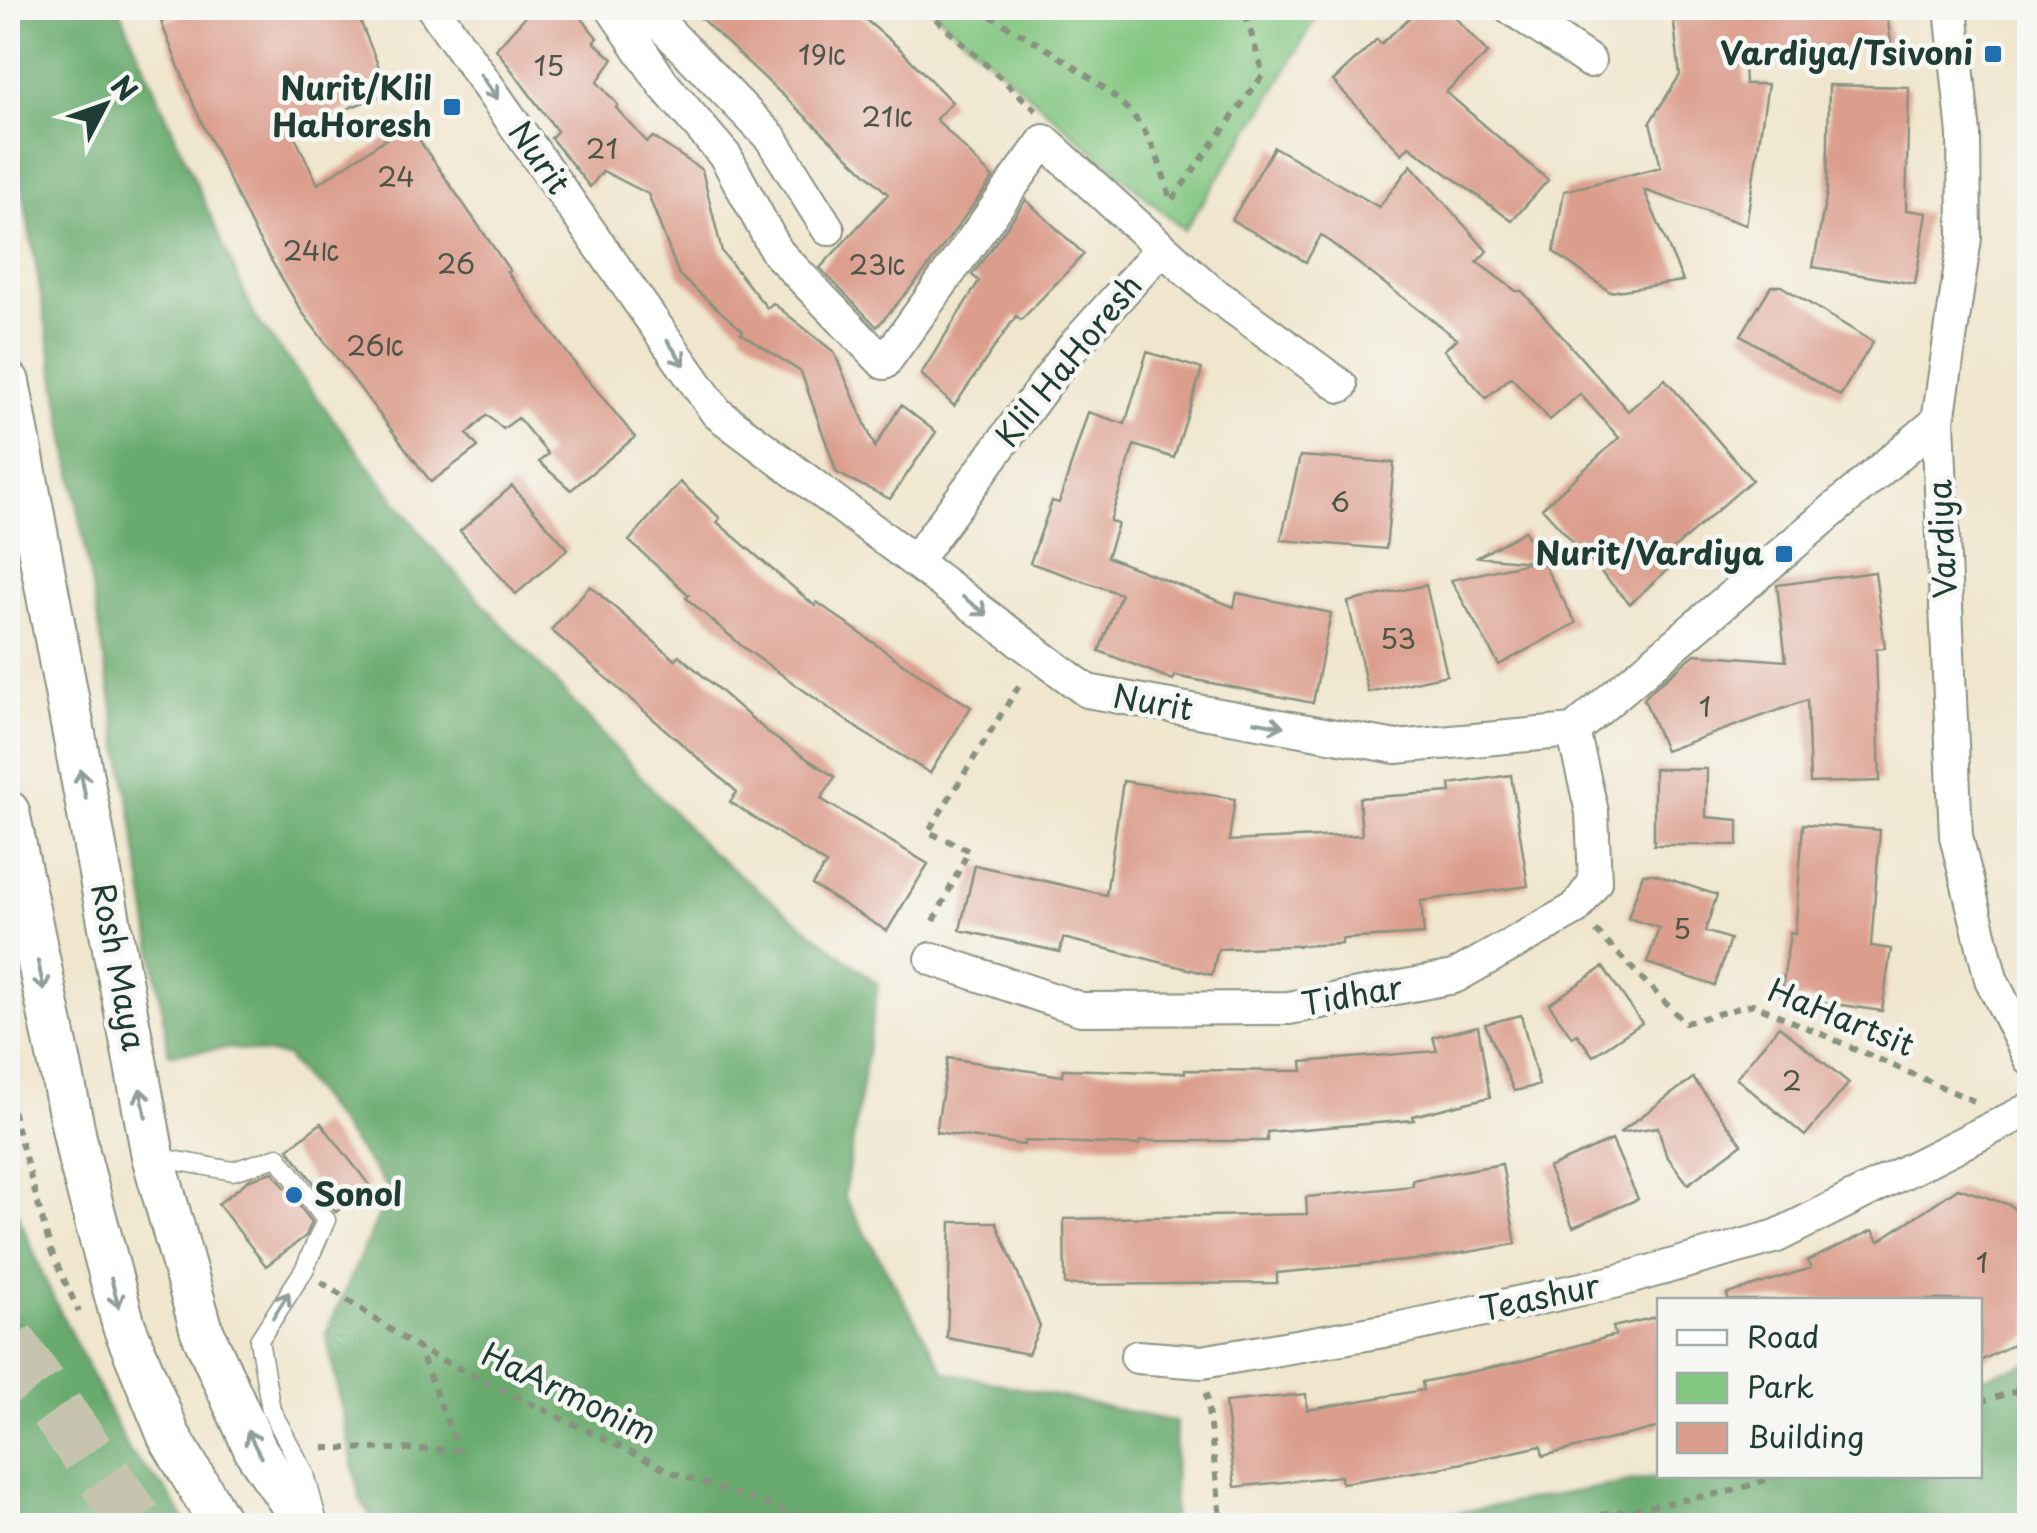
<svg xmlns="http://www.w3.org/2000/svg" width="2037" height="1533" viewBox="0 0 2037 1533" font-family="'Playpen Sans','Playpen Sans Hebrew',sans-serif">
<rect width="100%" height="100%" fill="#f6f6f2"/>
<filter id="ink" filterUnits="userSpaceOnUse"><feTurbulence type="fractalNoise" baseFrequency=".01" numOctaves="2"/><feDisplacementMap in="SourceGraphic" scale="20" xChannelSelector="R" yChannelSelector="G"/><feConvolveMatrix kernelMatrix="1 2 1 2 8 2 1 2 1" color-interpolation-filters="sRGB"/></filter>
<filter id="wash" filterUnits="userSpaceOnUse"><feTurbulence type="fractalNoise" baseFrequency=".0048" numOctaves="4" result="noise"/><feDisplacementMap in="SourceGraphic" scale="40" xChannelSelector="R" yChannelSelector="G"/><feGaussianBlur stdDeviation="2.25" result="paint"/><feColorMatrix in="noise" values="0 0 0 0 0 0 0 0 0 0 0 0 0 0 0 0 0 1.4 0 .05"/><feComposite in="paint" operator="in"/></filter>
<g filter="url(#wash)">
<rect width="100%" height="100%" fill="#f0e6cd"/>
<path fill="#82c680" stroke="#50825a" stroke-width="2.5" d="M930,8h384l4,5 -50,89 -84,128z"/>
<path fill="#69ab6e" stroke="#447451" stroke-width="2.5" d="M8,8h111l136,309 175,228 278,305 170,134 -34,212 101,176 231,50 -3,103h-797l-16,-26 -34,-166 64,-142 -104,-135 -58,-8 -59,6 -38,-243 -123,-705z
M8,1176l2,19 38,92 81,164 40,43 19,31h-180z
M2029,1363v162h-641l275,-49h317v-98z"/>
<g id="blocks">
<path fill="#db9d8c" d="M198,8h157l34,84 -97,39 26,53 90,-60 102,147 -3,1 72,97 56,68 -64,53 -32,-28 9,-8 -30,-36 -15,11 -16,-14 -20,19 11,13 -47,35 -129,-170 -46,-77 -61,-127 -34,-86z
M533,8h41l23,30 -3,4 19,17 -16,23 21,23 -2,3 31,34 6,-5 49,33 20,82 45,56 6,-5 61,49 41,95 26,-42 35,27 -46,67 -53,-26 -36,-101 -60,-39 2,-2 -64,-56 -31,-81 -45,-23 -13,16 -39,-49 6,-7 -61,-82z
M690,8h162l48,41 52,53 -16,17 57,59 -68,93 -48,56 -57,-59 68,-74z
M1420,8h26l42,45 -42,39 102,88 -36,41 -103,-75 -7,8 -69,-73 44,-42 4,5z
M1672,8h214l5,34 -147,23 1,19h23l-22,141 -102,-35 39,91 -73,11 -56,-40 10,-61 97,-24 -11,-45 30,-47z
M1829,85l80,2 -3,123 21,3 -12,71 -102,-17 14,-76z
M1274,147l105,60 32,-42 76,86 -10,11 39,29h6l106,120 37,-32 87,101 -79,69 8,8 -51,47 -88,-96 77,-70 -39,-44 -30,26 -39,-43 -25,21 -42,-48 13,-11 -136,-104 -15,27 -74,-42z
M1026,200l58,54 -63,66 -5,-4 -62,90 -33,-32 58,-93 -7,-6z
M1771,286h10l92,56 -33,54 -99,-61z
M1147,352l55,17 -28,89 -40,-13 -24,76 8,3 -11,33 127,50 3,-14 94,20 -18,90 -138,-27 -2,4 -74,-29 22,-57 -91,-31 22,-62 7,2 29,-91 37,12z
M1300,456l94,7 -8,86 -105,-9z
M680,482l40,36 -3,4 98,84 2,-4 82,59 72,46 -41,66 -69,-42 -118,-84 -57,-49 3,-3 -60,-54z
M512,486l56,63 -52,45 -56,-63z
M1525,531l51,92 -77,42 -48,-85 81,-18 -54,-5z
M1875,572l10,76 -9,1 4,132 -70,2 -3,-83 -142,51 -21,-52 9,-10 42,-35 91,7 -9,-76z
M1426,585l21,90 -79,17 -20,-90z
M590,586l85,74 4,-5 92,80 64,42 -14,22 107,65 -41,67 -75,-46 14,-21 -96,-62 7,-10 -186,-162z
M1654,769h53l-1,48 32,3v25h-84z
M1511,775l17,111 -107,15 3,33 -82,5v5l-124,5 -6,26 -149,-37 -3,14 -100,-22 15,-65 131,30 17,-114 112,18 -6,42 133,-6 -3,-37 92,-6 -1,-8z
M1803,824l77,6 -9,116 20,3 -9,62 -101,-15 9,-63 5,1z
M1643,874h11l63,21 -12,36 25,8 -15,47 -68,-23 12,-35 -31,-10z
M1603,967l39,56 -49,33 -16,-22 -5,3 -23,-33z
M1521,1015l18,70 -25,6 -29,-67z
M1478,1026l12,71 -77,19 1,4 -147,12v9h-127l-1,4 -115,-4v4l-88,-13 12,-74 114,18 1,-7 122,4v-3l118,1 -1,-9 135,-11 -4,-14z
M1779,1026l70,57 -44,53 -69,-58z
M1693,1078l49,66 -54,40 -22,-29 -8,-28 -39,6z
M321,1123l49,63 -34,26 -48,-63z
M1612,1140l26,59 -65,28 -25,-59z
M1502,1164l14,80 -90,15 -149,14v10l-212,2 -1,-66 243,-5 -1,-17 107,-11 -1,-6z
M273,1172l39,50 -6,14 -40,30 -48,-62 32,-25z
M1958,1188l52,17 20,20v111l-50,25v-61h-252l-1,-6 84,-26 -4,-7 66,-31 6,11z
M951,1222h45l44,104 -12,28 -81,-16z
M1660,1316v111l-117,29 -2,-10 -101,22 -98,15 -1,-7 -106,11 -10,-85 81,-8 1,16 116,-20 -1,-8 96,-20 97,-27 -2,-8z"/>
</g>
</g>
<g filter="url(#ink)">
<use href="#blocks" fill-opacity="0" stroke="#889280" stroke-width="2.5"/>
<g fill="none" stroke-linecap="round" stroke-linejoin="round">
<path stroke="#c6c4ae" stroke-width="55" stroke-dasharray="55 28" stroke-linecap="butt" d="M8,1342l131,184"/>
<defs>
<path id="service" d="M156,1157l77,14 45,-14 48,63 -22,50 -45,70 12,70 34,64 11,41"/>
<path id="minor" d="M433,8l284,405 370,278 309,56 177,-16 365,-310
M612,8l52,77 62,72 51,95 107,111 160,-222 118,107
M645,8l126,130 57,91
M1511,8l78,53
M1951,8l13,126 1,104 -27,183 18,415 35,143 39,80
M915,561l157,-213 90,-100 47,42 132,96
M932,959l149,50 208,-1 165,-31 121,-68 20,-27 -3,-70 -19,-81
M1137,1357l65,5 199,-34 213,-46 163,-46 253,-127"/>
<path id="tertiary" d="M8,382l145,774 49,175 54,120 51,75
M8,812l71,345 45,169 45,110 53,90"/>
</defs>
<use href="#service" stroke="#889280" stroke-width="21"/>
<use href="#minor" stroke="#889280" stroke-width="36"/>
<use href="#tertiary" stroke="#889280" stroke-width="46"/>
<path stroke="#889280" stroke-width="6" stroke-dasharray="8 8" stroke-linecap="butt" d="M924,8l115,105
M976,8c46,26 133,73 163,115 17,24 24,50 32,78l92,-126 -19,-67
M934,921l35,-71 -41,-18 94,-151
M1596,931l89,92 68,-19 223,98
M8,1095l43,156 28,61
M321,1282l98,67 255,124 156,53
M1206,1393l16,133
M1980,1402l50,-15
M324,1448l134,2 -39,-101
M1539,1526l194,-35 44,-15"/>
<use href="#service" stroke="#fff" stroke-width="18"/>
<use href="#minor" stroke="#fff" stroke-width="32"/>
<use href="#tertiary" stroke="#fff" stroke-width="42"/>
</g>
<defs><path id="oneway-shaft" d="M-6 0H5M1.5-3L5.5 0L1.5 3" fill="none" stroke-width="1.6" stroke-linecap="round" stroke-linejoin="round" transform="scale(2.5)"/></defs>
<g stroke="#8f9e9a">
<use href="#oneway-shaft" transform="translate(489 87) rotate(55)"/>
<use href="#oneway-shaft" transform="translate(676 353) rotate(55)"/>
<use href="#oneway-shaft" transform="translate(975 606) rotate(37)"/>
<use href="#oneway-shaft" transform="translate(1269 724) rotate(10)"/>
<use href="#oneway-shaft" transform="translate(83 784) rotate(-101)"/>
<use href="#oneway-shaft" transform="translate(41 976) rotate(78)"/>
<use href="#oneway-shaft" transform="translate(143 1103) rotate(-101)"/>
<use href="#oneway-shaft" transform="translate(115 1293) rotate(75)"/>
<use href="#oneway-shaft" transform="translate(281 1305) rotate(-58)"/>
<use href="#oneway-shaft" transform="translate(254 1444) rotate(-117)"/>
</g>
</g>
<g fill="#1f6fb2" stroke="#f6f6f2" stroke-width="4">
<rect x="1983" y="44" width="20" height="20" rx="5"/>
<rect x="442" y="97" width="20" height="20" rx="5"/>
<rect x="1774" y="544" width="20" height="20" rx="5"/>
<circle cx="294" cy="1195" r="10"/>
</g>
<g text-anchor="middle" stroke-width="9" stroke-linejoin="round" paint-order="stroke">
<g font-size="28" fill="#4e554a">
<text x="822" y="65">19א</text>
<text x="549" y="76">15</text>
<text x="887" y="127">21א</text>
<text x="602" y="159">21</text>
<text x="396" y="187">24</text>
<text x="311" y="261">24א</text>
<text x="456" y="274">26</text>
<text x="877" y="275">23א</text>
<text x="375" y="356">26א</text>
<text x="1340" y="512">6</text>
<text x="1398" y="649">53</text>
<text x="1705" y="717">1</text>
<text x="1682" y="939">5</text>
<text x="1792" y="1091">2</text>
<text x="1982" y="1273">1</text>
</g>
<g font-size="32" font-weight="bold" fill="#1f3d34" stroke="#f6f6f2" text-anchor="end">
<text x="1973" y="65">Vardiya/Tsivoni</text>
<text x="432" y="100">Nurit/Klil<tspan x="432" dy="37">HaHoresh</tspan></text>
<text x="1764" y="565">Nurit/Vardiya</text>
<text x="314" y="1206" text-anchor="start">Sonol</text>
</g>
<g font-size="32" fill="#1f3d34" stroke="#f6f6f2">
<text transform="translate(539 158) rotate(55)" y="11">Nurit</text>
<text transform="translate(1069 361) rotate(-51)" y="11">Klil HaHoresh</text>
<text transform="translate(1943 539) rotate(-93)" y="11">Vardiya</text>
<text transform="translate(1153 703) rotate(10)" y="11">Nurit</text>
<text transform="translate(118 967) rotate(79)" y="11">Rosh Maya</text>
<text transform="translate(1352 996) rotate(-10)" y="11">Tidhar</text>
<text transform="translate(1841 1018) rotate(22)" y="11">HaHartsit</text>
<text transform="translate(1540 1298) rotate(-12)" y="11">Teashur</text>
<text transform="translate(569 1394) rotate(26)" y="11">HaArmonim</text>
</g>
</g>
<rect width="2037" height="1533" fill="none" stroke="#f6f6f2" stroke-width="40"/>
<rect x="1657" y="1298" width="325" height="180" fill="#f6f6f2" stroke="#a0aca6" stroke-width="2.5"/>
<rect x="1677" y="1330" width="50" height="15" fill="#ffffff" stroke="#a0aca6" stroke-width="2.5"/>
<text x="1747" y="1348" font-size="30" fill="#1f3d34">Road</text>
<rect x="1677" y="1373" width="50" height="30" fill="#82c680" stroke="#a0aca6" stroke-width="2.5"/>
<text x="1747" y="1398" font-size="30" fill="#1f3d34">Park</text>
<rect x="1677" y="1423" width="50" height="30" fill="#db9d8c" stroke="#a0aca6" stroke-width="2.5"/>
<text x="1747" y="1448" font-size="30" fill="#1f3d34">Building</text>
<g transform="translate(105 105) rotate(49)" stroke="#f6f6f2" stroke-width="8" paint-order="stroke">
<path d="M0-8L18 38L0 25L-18 38Z" fill="#1f3d34"/>
<text y="-15" font-size="28" font-weight="bold" text-anchor="middle" fill="#1f3d34">N</text>
</g>
</svg>
